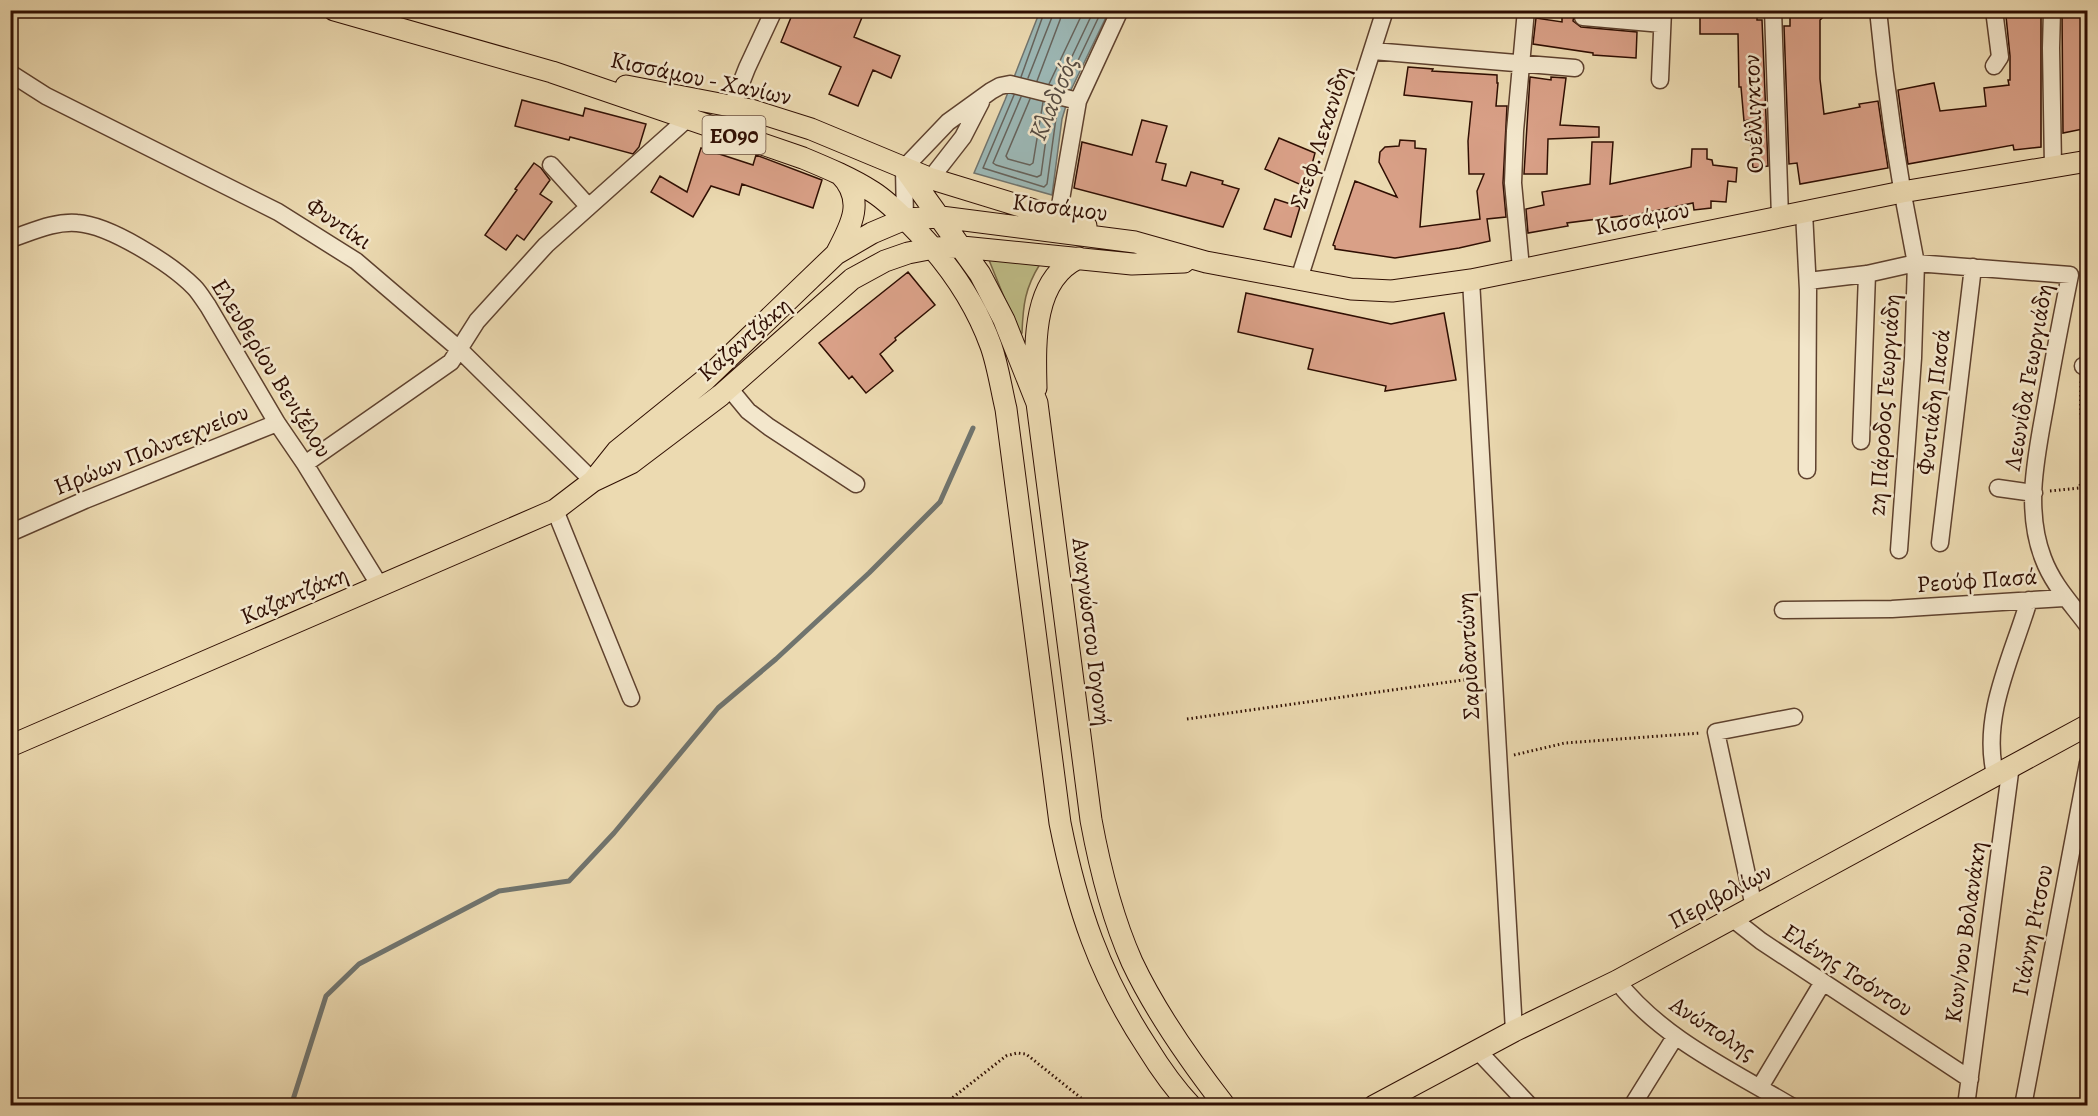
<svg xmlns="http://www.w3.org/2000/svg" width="2098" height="1116" viewBox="0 0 2098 1116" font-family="Alegreya,serif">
<rect width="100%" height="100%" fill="#ecdab1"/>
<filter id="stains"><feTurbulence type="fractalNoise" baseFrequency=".00333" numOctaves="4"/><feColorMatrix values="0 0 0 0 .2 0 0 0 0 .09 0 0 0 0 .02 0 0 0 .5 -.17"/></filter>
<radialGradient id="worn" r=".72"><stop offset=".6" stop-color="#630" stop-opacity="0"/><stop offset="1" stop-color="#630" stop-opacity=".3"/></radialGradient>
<path fill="#bfbd87" stroke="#764" stroke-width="1.5" d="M989,260l51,4c-15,24 -17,41 -18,69l-3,1z"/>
<path fill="#9cb8b6" stroke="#70746e" stroke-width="1.5" d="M1040,11h69l-39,81 -8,27 -10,76 -78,-22 31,-73z"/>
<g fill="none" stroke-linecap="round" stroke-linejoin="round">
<path stroke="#66635c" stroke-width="1.5" d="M1021,77l24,-67
M1028,78l24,-61 1,-7
M1037,81l23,-61 2,-10
M1049,84l35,-74
M1058,86l36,-76
M1065,88l37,-78
M1014,95l-31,73 61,19 3,-3 9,-66 3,-12
M1021,97l-28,66 3,2 41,12 4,-2 8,-58 3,-12
M1030,99l-24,57 2,3 22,6 3,-2 10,-61"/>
<path stroke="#70746e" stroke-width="5" d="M291,1106l35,-110 33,-32 140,-73 70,-10 45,-48 104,-125 58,-49 93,-86 71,-71 33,-74"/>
</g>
<path fill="#d9a087" stroke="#2f0e02" stroke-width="1.5" d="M794,10h71l-11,27 46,19 -9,22 -18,-8 -15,36 -29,-12 12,-27 -60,-25z
M1562,10h13l-2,11 8,6 56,5 -1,26 -43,-3v-2l-60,-9 3,-26 26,4z
M1722,10h35v10h5l6,146 -15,2 -4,-48 -5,1 -3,-34h-2l-1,-53h-38v-22z
M1790,10h41l-11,10v59l4,35 36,-7 -1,-3 19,-3 10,67 -88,16 -3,-21 -8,1 -5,-138h6z
M2008,10h21l1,3h11v134l-27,3 -1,-5 -105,19 -10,-74 36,-7 6,28 46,-5 -2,-18 25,-3 -1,-5h2v-24l-4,-40h3z
M2062,10h26v118l-25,5z
M1408,67l25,2 -1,2 65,4v8h1l-2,23h11l-4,77 3,34 -19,2 3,22 -31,7 -64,10 -60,-9v-3l-2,-1 22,-64 42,16 -18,-35 1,-10 5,-5 14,-1 1,-6 15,1v7l11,1 -6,78 60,-8 -3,-28 7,-17h-15l-1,-33 4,-39 -68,-7z
M1530,77l21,3v-3l15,1 -6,47 39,2v10l-51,2 -1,35h-23z
M522,100l61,16 2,-8 61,16 -7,23 -6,7 -63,-17 -1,3 -54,-14z
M1142,120l25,6 -11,36 10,2 -4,16 24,6 5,-14 32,9 -1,3 17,5 -16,38 -149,-39 8,-46 50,13z
M1279,138l36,15 -9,34 -41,-18z
M1592,142h21l-3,42 81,-17 1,-18h15v10l5,1 1,5 24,3 -1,14 -8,-1 -2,21 -15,-1v7l-17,2 -1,-7 -72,15 1,-2 -55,7 1,3 -40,7 -2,-24 18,-4 -2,-13 48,-8z
M701,148l52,17 3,-10 66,25 -9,28 -71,-24 -3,11 -28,-9 -18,31 -42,-25 9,-16 27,16z
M534,163l7,5 9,12 -10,14 12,8 -28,38 -7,-5 -11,15 -21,-15 32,-45 -2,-1z
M1275,199l25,8 -9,30 -27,-8z
M908,272l27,33 -40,33 1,2 -16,14 13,17 -27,22 -14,-17 -3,3 -30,-36z
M1246,293l145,31 53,-11 12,67 -71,11 1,-5 -78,-17 5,-20 -75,-17z"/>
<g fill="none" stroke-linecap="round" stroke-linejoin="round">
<defs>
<path id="minor" d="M1773,10l7,207
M1878,10c8,85 21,170 38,253l154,12c-8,40 -16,81 -23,121 -9,53 -24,110 -4,162 10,27 28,45 45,68
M1994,10l6,47 -6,9
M2052,10l-1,38 2,119
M1583,17l79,7
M1373,51l202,17
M10,73l36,23 232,116 78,49 103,88 134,132
M1660,80l3,-70
M732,106l15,-38 27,-58
M551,165l37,41
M924,187l39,-50 18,-35
M1804,212l4,78 -1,180
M1058,217l20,-116 42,-91
M905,219l-1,-51 44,-46 43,-31 9,-5 10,-2 68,17
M10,239c22,-7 44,-18 67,-16 33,2 94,41 117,64 5,5 9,12 14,19l69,117 28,41 75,122
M1521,268l-8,-85 2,-52 11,-121
M1299,279l86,-269
M1471,280l43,751
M1808,281l59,-7 49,-11 -3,95 -14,192
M2083,366h5
M729,388l19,23 21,16 87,57
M1861,441l6,-167
M305,464l146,-102 26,-41 69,-76 141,-126 3,-10
M1998,488l36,5
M555,510l76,188
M10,533l75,-33 192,-77
M1940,543l33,-276
M1783,610l109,-1 172,-11
M1995,774c-14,-59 18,-119 34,-174
M1754,907l-38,-175 78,-15
M1733,919l28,22 209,138
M1617,981c44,57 114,89 174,125
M1478,1051l52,55
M1760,1087l63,-105
M10,1102l2,4
M1632,1106l43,-69
M1966,1106l45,-341
M2023,1106l65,-343"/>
<path id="major" d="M334,10l218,62 251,86c24,10 48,20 70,34 14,9 26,21 38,33 35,35 63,74 80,121 7,20 10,42 15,63l54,414c17,85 39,151 87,224 13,21 27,41 44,59
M626,86l125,24 60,19 118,49 157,48
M904,168l76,106 24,46 33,83 54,417c9,49 21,97 41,142 24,51 58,99 93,144
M836,254c15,-28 30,-54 4,-80
M1036,388c-1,-44 -4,-109 43,-130
M593,481l24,-30 89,-72 130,-125 36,-21 33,-14 36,-2 194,25 71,20 145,27 41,2 79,-11 431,-88 186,-31
M10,746l545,-236 38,-29 38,-18 90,-68 131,-116 33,-18 23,-8 26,-5 28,-1 170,17 52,-2
M1374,1106l140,-75 103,-50 471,-256"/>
</defs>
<use href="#minor" stroke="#5e412e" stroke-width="19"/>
<use href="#major" stroke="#2f0e02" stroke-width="23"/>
<path stroke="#2f0e02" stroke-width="3" stroke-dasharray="1.5 3" stroke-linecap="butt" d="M2085,351l3,-13
M2050,491l29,-3c10,-24 4,-49 2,-74 -1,-11 0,-22 0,-33
M1187,719l290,-41
M1514,755l51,-12 136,-10
M942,1106l64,-50 11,-3 9,1 65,52"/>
<use href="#minor" stroke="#f3e7cc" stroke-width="16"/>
<use href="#major" stroke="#ecdab1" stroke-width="21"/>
</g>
<g text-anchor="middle" stroke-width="5" stroke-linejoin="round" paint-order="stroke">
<rect fill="#f3e7cc" stroke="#6a4f3f" stroke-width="1.5" x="702.5" y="116" width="63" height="38" rx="4.5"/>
<g font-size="22" font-weight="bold" fill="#2f0e02">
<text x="734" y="143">ΕΟ90</text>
</g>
<g font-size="24" fill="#2f0e02" stroke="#f3e7cc">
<text transform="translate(701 78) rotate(12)" y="8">Κισσάμου - Χανίων</text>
<text transform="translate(1753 114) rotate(-92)" y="8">Ουέλλιγκτον</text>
<text transform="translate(1320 137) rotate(-72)" y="8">Στεφ. Λεκανίδη</text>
<text transform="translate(1060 207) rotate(7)" y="8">Κισσάμου</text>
<text transform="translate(1642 218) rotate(-11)" y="8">Κισσάμου</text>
<text transform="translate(339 223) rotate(34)" y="8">Φυντίκι</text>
<text transform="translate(744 339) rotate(-41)" y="8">Καζαντζάκη</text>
<text transform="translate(272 368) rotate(58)" y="8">Ελευθερίου Βενιζέλου</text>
<text transform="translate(2028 377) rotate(-80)" y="8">Λεωνίδα Γεωργιάδη</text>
<text transform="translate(1933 402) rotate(-83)" y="8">Φωτιάδη Πασά</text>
<text transform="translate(1884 405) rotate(-86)" y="8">2η Πάροδος Γεωργιάδη</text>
<text transform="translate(151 449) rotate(-22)" y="8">Ηρώων Πολυτεχνείου</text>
<text transform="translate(1977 580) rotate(-4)" y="8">Ρεούφ Πασά</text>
<text transform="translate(294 595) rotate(-23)" y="8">Καζαντζάκη</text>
<text transform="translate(1092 632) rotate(83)" y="8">Αναγνώστου Γογονή</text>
<text transform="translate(1468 656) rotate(-93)" y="8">Σαριδαντώνη</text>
<text transform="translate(1720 896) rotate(-28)" y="8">Περιβολίων</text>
<text transform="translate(2032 930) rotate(-79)" y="8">Γιάννη Ρίτσου</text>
<text transform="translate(1965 932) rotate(-82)" y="8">Κων/νου Βολανάκη</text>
<text transform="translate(1848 970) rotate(33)" y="8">Ελένης Τσόντου</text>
<text transform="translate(1713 1028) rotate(33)" y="8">Ανώπολης</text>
</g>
<g font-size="26" font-style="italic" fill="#554a41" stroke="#f3e7cc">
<text transform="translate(1053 98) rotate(-67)" y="9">Κλαδισός</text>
</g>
</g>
<rect width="2098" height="1116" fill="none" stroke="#ecdab1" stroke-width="36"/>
<rect x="12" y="12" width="2074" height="1092" fill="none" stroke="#2f0e02" stroke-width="3"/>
<rect x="18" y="18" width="2062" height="1080" fill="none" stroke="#2f0e02" stroke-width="1.5"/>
<rect width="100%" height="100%" filter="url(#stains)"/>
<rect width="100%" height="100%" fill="url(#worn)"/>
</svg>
